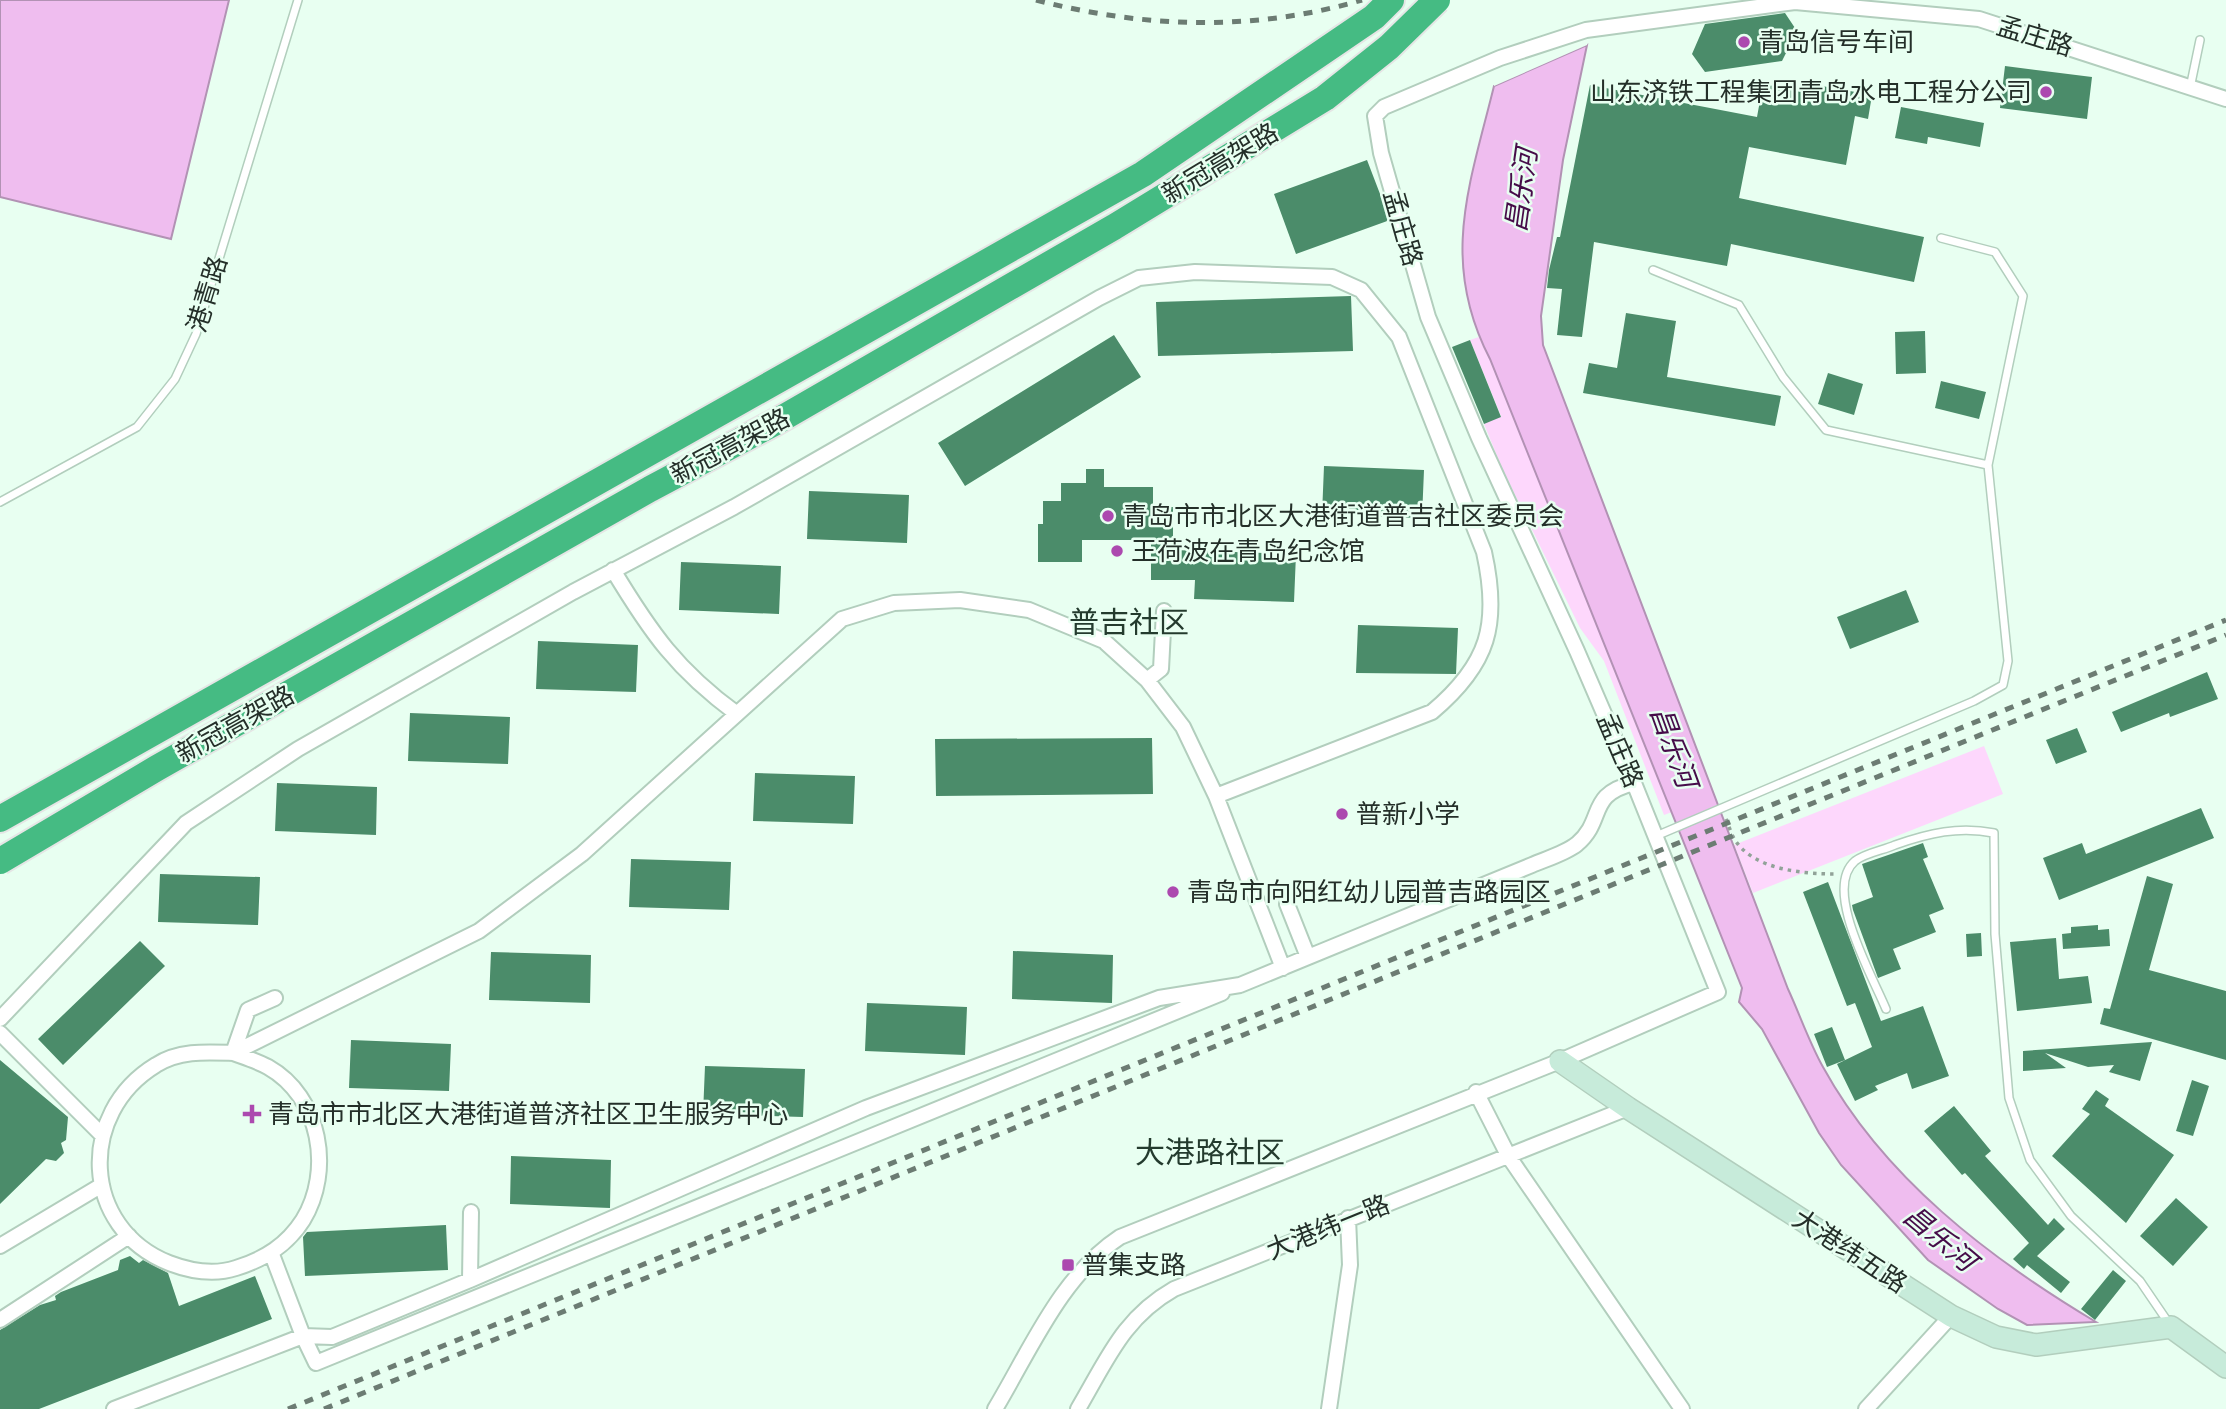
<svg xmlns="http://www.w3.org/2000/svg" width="2226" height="1409" viewBox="0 0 2226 1409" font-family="Mulish,'Noto Sans SC',sans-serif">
<rect width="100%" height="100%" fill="#e8fff1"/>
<path fill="#fdd7fc" d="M1479,337l11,22 182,453 -8,3 -60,-154 -24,-33 -78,-160 -18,-44 17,-8 -31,-76z
M1984,746l19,48 -250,99 -19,-48z"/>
<path fill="#efbdef" stroke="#b292b4" stroke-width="2" d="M0,0h229l-58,239 -171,-42z
M1587,45l-24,115 -22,156 2,29 245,644c12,26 21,53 35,78 61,111 166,191 273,255l-69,3 -29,-16 -70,-49 -87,-95 -22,-32 -57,-104 -23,-27 3,-14 -252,-629c-51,-98 -20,-175 4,-273z"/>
<path fill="#e8fff1" d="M1588,42l-1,3 -93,41v-4z"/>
<path fill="#4b8c6a" d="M1785,13l12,18 -15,30 -77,11 -13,-18 13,-30z
M2005,66l87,11 -5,42 -87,-11z
M1763,84l57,11 2,-9 50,9 -4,24 -13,-3 -9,49 -97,-18 -10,51 185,39 -10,45 -183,-38 -4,22 -133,-24 -12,95 -25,-2 5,-46 -15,-1 2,-18 8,-33h3l30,-152 167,32z
M1901,107l83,16 -4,24 -52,-10 -1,7 -32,-6z
M1367,160l23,60 -94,34 -22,-60z
M1351,296l2,55 -195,5 -2,-54z
M1626,313l50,8 -9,56 114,19 -6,30 -192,-33 6,-30 28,5z
M1925,331l1,42 -30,1 -1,-42z
M1114,335l27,42 -176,109 -27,-43z
M1470,340l31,77 -17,7 -32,-77z
M1828,373l35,11 -9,31 -36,-11z
M1941,381l45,11 -7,27 -44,-11z
M1324,466l100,4 -2,48 -100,-3z
M1086,469h18v18h49v20h20v43l123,4 -2,48 -100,-3 1,-19h-44v-40h-69v22h-44v-38h5v-23h18v-18h25z
M809,491l100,4 -2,48 -100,-4z
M681,562l100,4 -2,48 -100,-4z
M1906,590l13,32 -69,27 -13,-32z
M1358,625l100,3 -2,46 -100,-1z
M538,641l100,4 -2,47 -100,-3z
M2207,672l11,27 -48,18 -1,-4 -48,19 -9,-20z
M410,713l100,4 -2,47 -100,-3z
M2077,728l10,24 -31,12 -10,-24z
M1152,738l1,56 -217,2 -1,-57z
M755,773l100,3 -2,48 -100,-3z
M277,783l100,4 -1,48 -101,-4z
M2201,808l13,30 -155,62 -16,-42 39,-15 4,11z
M1923,843l5,14 -5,2 21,50 -15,6 7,17 -43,17 8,20 -23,9 -25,-68 -1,-5 21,-8 -11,-33z
M631,859l100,3 -2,48 -100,-3z
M160,874l100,3 -2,48 -100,-3z
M2147,876l26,8 -24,86 77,21v69l-126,-36 4,-16 6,1z
M1828,882l53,139 42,-15 26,70 -37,13 -5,-16 -32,13 3,4 -23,11 -18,-37 35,-17 -17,-44 -8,3 -44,-114z
M2098,925v5l11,-1 1,17 -47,3 -1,-15 9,-1v-6z
M1981,933l1,23 -15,1 -1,-23z
M2056,938l3,41 29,-3 4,27 -75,8 -7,-69z
M140,941l25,25 -102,99 -25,-26z
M1013,951l100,4 -1,48 -100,-4z
M491,952l100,3 -1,48 -101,-3z
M867,1003l100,4 -2,48 -100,-4z
M1832,1027l13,33 -18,7 -13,-33z
M351,1040l100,4 -2,47 -100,-3z
M2152,1042l-12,39 -31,-9 5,-7 -26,2 -43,-14 21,15 -43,3v-20z
M0,1060l68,57 -2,23 -5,3 3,10 -8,8 -10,-2 -46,45z
M705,1066l100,3 -2,48 -100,-3z
M2192,1080l17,6 -16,50 -17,-5z
M2096,1090l13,9 -4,7 69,49 -48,68 -74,-67 38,-42 -8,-5z
M1954,1106l37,45 -6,5 63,69 6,-7 11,11 -28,27 33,26 -9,11 -34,-28 -3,4 -11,-10 16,-16 -64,-70 -3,2 -38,-44z
M511,1156l100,4 -1,48 -100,-4z
M2176,1198l32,29 -35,39 -33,-30z
M446,1225l2,45 -143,6 -2,-39 4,-5z
M130,1256l9,7 4,-3 25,13 11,33 76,-30 17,43 -233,90h-39v-79l40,-25 16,-5 -1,-4 6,-4 57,-22 2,-10z
M2113,1270l13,11 -31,39 -14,-11z"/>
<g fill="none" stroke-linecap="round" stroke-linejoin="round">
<defs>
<path id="lane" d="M2190,88l10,-48
M1653,270l86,35 44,72 43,53 162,35
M0,502l137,-75 38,-48 21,-45 102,-334
M1656,836l318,-135 29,-16 5,-24 -20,-196 35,-169 -28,-44 -54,-14
M1886,1009c-13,-32 -64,-120 -31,-148 10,-8 29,-11 40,-16 34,-12 64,-19 99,-12l1,101 14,164 21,62 41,56 69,65 30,44"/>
<path id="street" d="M613,570c38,63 64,100 124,144
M1147,680l14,-11 3,-58
M1287,904l21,53
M0,1019l186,-196 112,-74 275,-157 161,-85 365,-209 40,-20 56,-6 137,5 29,13 38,47 85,215c16,72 5,112 -52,160l-216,84
M0,1033l103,103
M233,1053c11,4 24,8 35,14 53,30 65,104 35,153 -16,25 -38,39 -67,48 -21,7 -46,3 -67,-5 -88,-35 -92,-150 -13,-198 23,-15 51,-13 77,-12l246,-122 103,-77 260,-235 52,-16 66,-3 69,10 75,31 43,39 36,47 33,69 67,172
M233,1053l15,-43 27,-12
M1476,1092l33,65 173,252
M0,1246l102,-61
M271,1252l32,84 29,1 138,-57 1,-68
M470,1280l396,-172 293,-110 81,-13 292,-120c14,-6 34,-12 45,-21 29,-25 9,-49 57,-61
M0,1320l129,-84
M114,1409l189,-73 13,27 906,-370
M995,1409c36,-60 66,-133 125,-172l440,-176 158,-69 -84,-209 -57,-132 -98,-213 -51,-121 -47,-164 -6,-37 9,-9 116,-49 86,-28 209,-28 184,17 247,80
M1078,1409c29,-49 45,-91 96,-120l454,-181
M1329,1409l21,-144 -2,-47
M1866,1409l85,-93"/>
<path id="secondary" d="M1560,1061l68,47 323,208 45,21 40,8 135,-18 55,40"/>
<path id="highway" d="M0,819l1143,-645 231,-157 17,-17"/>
</defs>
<use href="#lane" stroke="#b2cebd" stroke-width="10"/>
<use href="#street" stroke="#b2cebd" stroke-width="18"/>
<use href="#secondary" stroke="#b2cebd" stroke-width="24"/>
<use href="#highway" stroke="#e5e6e5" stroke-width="30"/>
<path stroke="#91a298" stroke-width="3.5" stroke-dasharray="3.5 5" stroke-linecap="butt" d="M1726,819c3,7 5,15 9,21 19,30 69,34 100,34"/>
<use href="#lane" stroke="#fff" stroke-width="7"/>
<use href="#street" stroke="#fff" stroke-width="14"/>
<use href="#secondary" stroke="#c7ebda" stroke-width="21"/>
<use href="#highway" stroke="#45bb83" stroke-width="26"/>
<path stroke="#6c7c73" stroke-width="5" stroke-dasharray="9 9" stroke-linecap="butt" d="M1036,0c107,28 218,32 326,0
M288,1409l1938,-789
M324,1409l1902,-774"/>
<defs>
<path id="highway-bridge" d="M0,861l157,-93 493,-279 124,-66 340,-196 211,-129 64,-51 48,-47"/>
</defs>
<use href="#highway-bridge" stroke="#e5e6e5" stroke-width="30" stroke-linecap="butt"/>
<use href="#highway-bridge" stroke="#45bb83" stroke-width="26"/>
</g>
<g fill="#ac49af" stroke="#e8fff1" stroke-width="2.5">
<circle cx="1744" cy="42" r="7"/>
<circle cx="2046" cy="92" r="7"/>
<circle cx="1108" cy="516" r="7"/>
<circle cx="1117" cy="551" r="7"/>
<circle cx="1342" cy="814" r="7"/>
<circle cx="1173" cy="892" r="7"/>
<path d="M248.5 1103.5h7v7h7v7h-7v7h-7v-7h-7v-7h7z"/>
<rect x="1061" y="1258" width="14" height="14" rx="3.5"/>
</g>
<g text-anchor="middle" stroke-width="5" stroke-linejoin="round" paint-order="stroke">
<g font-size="26" fill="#242f29" stroke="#e8fff1">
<text transform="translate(2035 36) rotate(17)" y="9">孟庄路</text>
<text transform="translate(1220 163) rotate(-31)" y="9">新冠高架路</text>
<text transform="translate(1403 228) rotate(74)" y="9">孟庄路</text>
<text transform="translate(207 294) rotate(-73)" y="9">港青路</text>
<text transform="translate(730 446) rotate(-28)" y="9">新冠高架路</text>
<text transform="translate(235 724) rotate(-29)" y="9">新冠高架路</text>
<text transform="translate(1620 750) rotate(67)" y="9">孟庄路</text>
<text transform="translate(1328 1227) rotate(-22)" y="9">大港纬一路</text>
<text transform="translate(1850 1251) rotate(33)" y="9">大港纬五路</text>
</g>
<g font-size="26" fill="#242f29" stroke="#e8fff1" text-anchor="start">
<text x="1758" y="51">青岛信号车间</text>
<text x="2032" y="101" text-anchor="end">山东济铁工程集团青岛水电工程分公司</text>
<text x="1122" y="525">青岛市市北区大港街道普吉社区委员会</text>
<text x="1131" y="560">王荷波在青岛纪念馆</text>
<text x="1356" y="823">普新小学</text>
<text x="1187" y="901">青岛市向阳红幼儿园普吉路园区</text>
<text x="268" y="1123">青岛市市北区大港街道普济社区卫生服务中心</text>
<text x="1082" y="1274">普集支路</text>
</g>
<g font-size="28" font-style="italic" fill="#460c49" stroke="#e8fff1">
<text transform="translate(1521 190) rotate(-82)" y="10">昌乐河</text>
<text transform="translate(1674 747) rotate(70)" y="10">昌乐河</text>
<text transform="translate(1940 1238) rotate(40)" y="10">昌乐河</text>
</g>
<g font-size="30" fill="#243b2e" stroke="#e8fff1">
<text x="1129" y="633">普吉社区</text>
<text x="1210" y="1163">大港路社区</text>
</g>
</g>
</svg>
